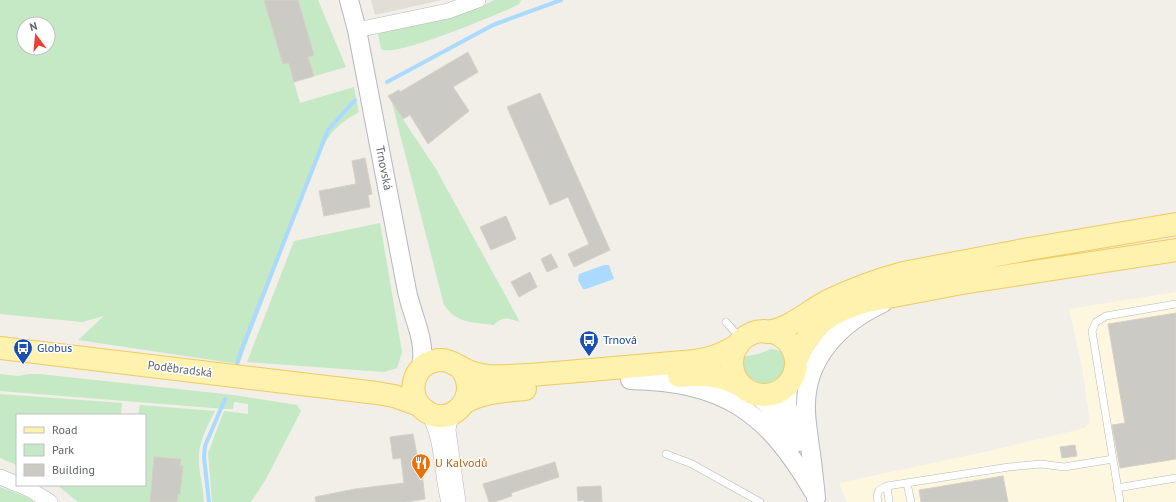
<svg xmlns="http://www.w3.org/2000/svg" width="1176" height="502" viewBox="0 0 1176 502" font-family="'PT Sans',sans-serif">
<rect width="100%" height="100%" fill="#f1efe8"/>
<path fill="#fef7e0" d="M1176,292v210h-329l-8,-19 150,-32 96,-23 5,-6 -8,-55 -13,-58z"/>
<path fill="#e1ded6" d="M371,0h71l-67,15z"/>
<path fill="#c5e8c5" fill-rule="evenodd" d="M0,0h318l28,67 -52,15 6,21 54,-16 5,25c-20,12 -25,16 -37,35l-83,217 -161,-24 26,-24 -22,6 -82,-8zM24,24h24v24h-24z
M494,0h27l-2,4 -10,5c-19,8 -114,49 -128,40l-3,-15 2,-1c39,-9 79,-14 114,-33z
M392,103l44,66 84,153c-11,-4 -17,-6 -26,3 -21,-3 -37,-1 -50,-20z
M380,223l22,129 -5,16 -13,4 -137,-10 47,-121z
M771,349l6,1 7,3c13,40 -49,44 -42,4l16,-3z
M0,374l18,2 11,-2h11l193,21 64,10 4,6 -35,68 -15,23h-39l-4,-49 16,-42 24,3v-10l-14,-2 -1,7h-8l-225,-18z
M0,394l122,9 -1,11 11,1h-115v50l-17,-7z
M140,405l75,6c-5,10 -11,21 -14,32 -6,19 2,39 3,59h-126l-21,-17h88v-70h-7z
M0,487l27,10 7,5h-34z"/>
<path fill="#aadaff" d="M604,265h5l5,14 -28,10h-3l-5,-9 1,-6z"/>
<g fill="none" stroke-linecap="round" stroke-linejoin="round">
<path stroke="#aadaff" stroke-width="4" d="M387,82l106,-57 68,-25
M236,367l7,-21 85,-216 27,-30
M209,502l-5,-45 1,-11 20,-47"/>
</g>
<path fill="#cccac5" stroke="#d6d1c6" d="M264,0h34l16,55 -6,2 6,19 -20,6 -5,-19 -6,1z
M468,52l10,20 -25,15 16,24 -41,33 -18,-29 -7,4 -15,-23 11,-6 1,2z
M540,93l70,157 -36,17 -6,-13 21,-10 -21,-47 -18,8 -43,-98z
M365,158l7,36 -4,1 2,12 -46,9 -5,-25 37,-7 -4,-23z
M506,216l10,23 -25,11 -11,-23z
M551,254l7,13 -11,5 -6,-13z
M530,272l7,15 -18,10 -8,-15z
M1176,313v146l-56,9 -8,-43 13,-2 -17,-99z
M413,434l4,21h3l5,44 -19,3h-90l-1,-5 40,-8 49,-6 -3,-25 -8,1 -3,-22z
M1075,445l2,11 -15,2 -2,-11z
M154,457l27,2 -1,7h3l-3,28h-2l-1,8h-27z
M555,462l4,15 -48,16 1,3 -18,6h-5l-6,-18z
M1003,476l5,26h-87l-2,-12z
M601,486l1,16h-18v-2l-6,1 -1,-14z"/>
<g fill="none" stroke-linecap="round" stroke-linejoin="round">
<defs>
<path id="service" d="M726,322l16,18
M666,454l26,10 68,38
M907,483l4,19
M887,486l2,16
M1117,488l59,-10
M878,502l-1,-6 2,-6 8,-4 122,-19 32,-3 23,3 49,-8
M1120,502l-28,-171 4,-9 10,-6 70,-12"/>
<path id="minor" d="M357,30l91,-19 30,-11
M427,412c17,24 14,62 22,90
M455,412l-6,11 -1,7 10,72
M0,477l17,7
M20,485l11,5 19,12"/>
<path id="tertiary" d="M349,0l8,30c17,87 34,174 50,261 5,25 20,50 14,77
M630,380c94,2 136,31 183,111
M788,383l-1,22 12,37
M755,393l15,14 21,39
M816,498c-2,-20 -4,-39 -7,-58 -1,-10 -3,-20 -3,-30 -2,-51 34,-87 77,-107"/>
<path id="primary" d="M732 363a32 32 0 1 1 64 0a32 32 0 1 1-64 0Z
M767,332c23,-3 40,-20 61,-31 24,-12 49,-21 75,-28l126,-24 147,-25
M0,348l377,45 17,3 25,9
M796,361c13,-36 35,-50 71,-60l95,-18 214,-33
M461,368c22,30 -13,63 -38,41 -17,-15 -10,-43 11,-48 14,-4 22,5 34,10 6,3 13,4 20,5 27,1 53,-2 79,-4 43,-4 85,-7 128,-11 16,-2 29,-7 43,-16
M679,376c25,-2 42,-2 64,11
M465,402c19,-10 39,-11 60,-13"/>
</defs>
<use href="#service" stroke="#b5b8bc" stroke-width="8"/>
<use href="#minor" stroke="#b5b8bc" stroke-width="16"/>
<use href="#tertiary" stroke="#b5b8bc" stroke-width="20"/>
<use href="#primary" stroke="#f2c960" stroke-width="24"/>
<use href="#service" stroke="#fff" stroke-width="7"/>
<use href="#minor" stroke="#fff" stroke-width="15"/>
<use href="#tertiary" stroke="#fff" stroke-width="18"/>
<use href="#primary" stroke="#fff2af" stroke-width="22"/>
</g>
<defs>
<symbol id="bus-pin" viewBox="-11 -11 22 30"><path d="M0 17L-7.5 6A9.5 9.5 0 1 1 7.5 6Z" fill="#1a4fb4" stroke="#fff"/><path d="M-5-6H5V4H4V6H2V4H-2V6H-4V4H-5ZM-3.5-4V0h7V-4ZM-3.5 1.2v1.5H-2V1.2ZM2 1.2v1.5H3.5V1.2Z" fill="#fff"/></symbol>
<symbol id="restaurant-pin" viewBox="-11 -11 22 30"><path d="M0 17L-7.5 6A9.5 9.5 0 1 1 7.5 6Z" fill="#e8710a" stroke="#fff"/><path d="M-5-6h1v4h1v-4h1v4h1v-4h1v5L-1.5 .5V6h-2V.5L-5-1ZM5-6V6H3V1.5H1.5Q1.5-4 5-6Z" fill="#fff"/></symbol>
</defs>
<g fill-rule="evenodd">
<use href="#bus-pin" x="578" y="329" width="22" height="30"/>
<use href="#bus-pin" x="12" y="337" width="22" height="30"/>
<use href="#restaurant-pin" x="410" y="452" width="22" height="30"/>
</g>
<g text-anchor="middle" stroke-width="3" stroke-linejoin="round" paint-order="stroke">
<g font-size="12" fill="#5f6368" stroke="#fff">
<text transform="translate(384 168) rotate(79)" y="4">Trnovská</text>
<text transform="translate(180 369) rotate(7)" y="4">Poděbradská</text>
</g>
<g font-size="12" fill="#164399" stroke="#fff" text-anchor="start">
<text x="603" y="344">Trnová</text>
<text x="37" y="352">Globus</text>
</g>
<g font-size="12" fill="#c56008" stroke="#fff" text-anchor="start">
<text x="435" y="467">U Kalvodů</text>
</g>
</g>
<rect x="16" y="414" width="130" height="72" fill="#ffffff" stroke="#bfc1c3"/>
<rect x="24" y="427" width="20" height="6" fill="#fff2af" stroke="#bfc1c3"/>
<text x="52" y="434" font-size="12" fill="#5f6368">Road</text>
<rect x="24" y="444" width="20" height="12" fill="#c5e8c5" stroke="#bfc1c3"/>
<text x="52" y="454" font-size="12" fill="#5f6368">Park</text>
<rect x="24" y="464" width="20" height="12" fill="#cccac5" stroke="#bfc1c3"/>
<text x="52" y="474" font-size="12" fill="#5f6368">Building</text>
<g transform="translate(36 36) rotate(344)"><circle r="19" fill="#ffffff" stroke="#bfc1c3"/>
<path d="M0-3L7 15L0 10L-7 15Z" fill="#ea4335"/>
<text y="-6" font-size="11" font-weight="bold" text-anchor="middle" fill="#5f6368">N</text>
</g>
</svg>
